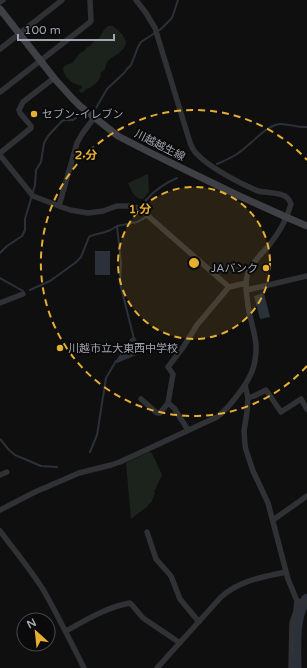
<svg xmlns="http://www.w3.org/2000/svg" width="307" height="668" viewBox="0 0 307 668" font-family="'Varela Round','Noto Sans JP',sans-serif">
<rect width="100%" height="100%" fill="#0f0f10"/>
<path fill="#1c231d" d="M108,26h5c7,6 18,14 10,23 -2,3 -7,6 -10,8 -2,2 -3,1 -5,4 -4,5 0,8 -8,12l1,3c-3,6 -9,12 -15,13l-2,3 -3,1 -2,-3 3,-2v-2c-10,-2 -18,-8 -19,-18l3,-3 6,-2 8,-10 4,-2 2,-3 4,-2 5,-6 4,-2 5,-8z
M148,174l1,18 -6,7c-8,1 -12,-9 -15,-16z
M149,452l3,1 10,22 -8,17 1,1 -4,10 -3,1v2l-17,13 -5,-56z"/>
<path fill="#2a3138" d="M95,251h15v24h-15z
M264,293l6,24 -10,2 -6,-23z
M135,337l3,7 -1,2 3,6 -1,2 -22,9 -2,-1 16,-24z"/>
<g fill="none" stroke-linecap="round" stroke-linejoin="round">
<path stroke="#2a3138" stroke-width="2" d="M96,108l11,-19 17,-16 3,-4 4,-4 7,-18 3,-5 20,-13 11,-11 6,-18
M217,164c7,-3 14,-6 20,-10 13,-8 28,-28 42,-30 9,-1 18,4 28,3
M0,253l7,-7 15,-10 3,-6v-11l10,-34 1,-15 5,-8 3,-19 4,-7 14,-15 3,-1h8l3,-2
M0,278l23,13
M30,290l20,-9 25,-18 6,-6 8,-20c6,-4 13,-3 19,-6 3,-1 6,-3 9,-5
M133,340l1,-1 -14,-56 1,-20 -4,-37 20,-4 13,-7 -4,-11v-4c9,-10 19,-17 31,-22
M0,439l9,11 6,5 26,11 16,1
M90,452l7,-17 9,-57 10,-17"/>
<path stroke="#2a3138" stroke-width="11" d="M296,668c0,-19 -3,-55 11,-69"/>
<path stroke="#303135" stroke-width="5.5" d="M0,2l3,-2
M0,49l62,-49
M0,92l89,-69 2,-2 -1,-21
M0,153l31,-25v-2l-11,-13 -1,-3 4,-8 31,-24
M0,155l33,41 26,10 11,4 18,3 15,-2 14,-5h12l10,2 90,79
M59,206l18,-63 5,-9 12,-16
M247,290l60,-14
M0,303l23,-9
M245,385l3,13 -1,14 -3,19 1,14 1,5 7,21 15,32 20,76 9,22 -1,10 -4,12 -1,45
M248,398l6,-2 12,-6 15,22 20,-13 6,10
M141,399l16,14h3l8,-10 5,-29 -5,-7 16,-21 13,-21 32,-38 17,-4
M168,403l6,5 14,22
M0,475l7,-3
M0,510l35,-18 44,-19 32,-8 9,-3 97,-45c7,-5 13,-12 19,-20 13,-16 21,-30 20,-52 -1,-13 -6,-26 -8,-39 -1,-10 -4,-23 0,-33 4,-11 15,-20 22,-29 9,-11 17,-26 21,-40 -1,-3 -3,-6 -6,-8 -7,-4 -18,-3 -27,-5 -17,-7 -50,-24 -62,-38 -5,-5 -6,-11 -8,-17l-33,-108 -9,-15 -10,-13
M273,520l34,-24
M0,531c15,20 31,39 44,60 14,25 27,51 40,77
M147,532l9,27 15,17 9,23 19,23
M297,601l10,2
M66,631c20,-11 41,-24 64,-28l2,2 11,13 37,25
M157,668l64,-71c19,-17 42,-20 65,-25"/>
<path stroke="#3f4045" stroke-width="7" d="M0,9l54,69 18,20 8,8 38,30 33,17 84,41 51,23 21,9"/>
</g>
<circle cx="194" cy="263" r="76" fill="#e6af32" fill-opacity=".12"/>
<g fill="none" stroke="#e6af32" stroke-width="2" stroke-dasharray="7 5">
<circle cx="194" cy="263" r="76"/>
<path d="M307 366A153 153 0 1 1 307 160"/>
</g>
<g fill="#e6af32" stroke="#0a0a0b" stroke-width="1.5">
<circle cx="34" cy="114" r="4"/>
<circle cx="266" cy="268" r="4"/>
<circle cx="60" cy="348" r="4"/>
</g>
<g text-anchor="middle" stroke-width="4" stroke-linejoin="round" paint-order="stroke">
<g font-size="11" fill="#a1a5b0" stroke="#0a0a0b" text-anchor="start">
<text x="42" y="118">セブン-イレブン</text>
<text x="258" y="272" text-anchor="end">JAバンク</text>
<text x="68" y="352">川越市立大東西中学校</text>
</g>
<g font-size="11" fill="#a1a5b0" stroke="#0a0a0b">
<text transform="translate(160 145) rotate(27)" y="4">川越越生線</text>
</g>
</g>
<circle cx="194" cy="263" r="6" fill="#e6af32" stroke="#0a0a0b" stroke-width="2"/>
<g font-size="12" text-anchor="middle" font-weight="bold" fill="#e6af32" stroke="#0a0a0b" stroke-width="4" stroke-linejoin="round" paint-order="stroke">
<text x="86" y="159">2 分</text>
<text x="140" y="213">1 分</text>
</g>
<g transform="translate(36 632) rotate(333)"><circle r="19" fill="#0a0a0b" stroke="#46484d"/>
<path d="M0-3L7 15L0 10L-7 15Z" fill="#e6af32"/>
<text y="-6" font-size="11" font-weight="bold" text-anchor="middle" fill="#a1a5b0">N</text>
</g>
<path d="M18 34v6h96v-6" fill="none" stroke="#a1a5b0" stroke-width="2"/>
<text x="24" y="34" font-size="12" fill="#a1a5b0" stroke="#0a0a0b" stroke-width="3" paint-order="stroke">100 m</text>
</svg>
